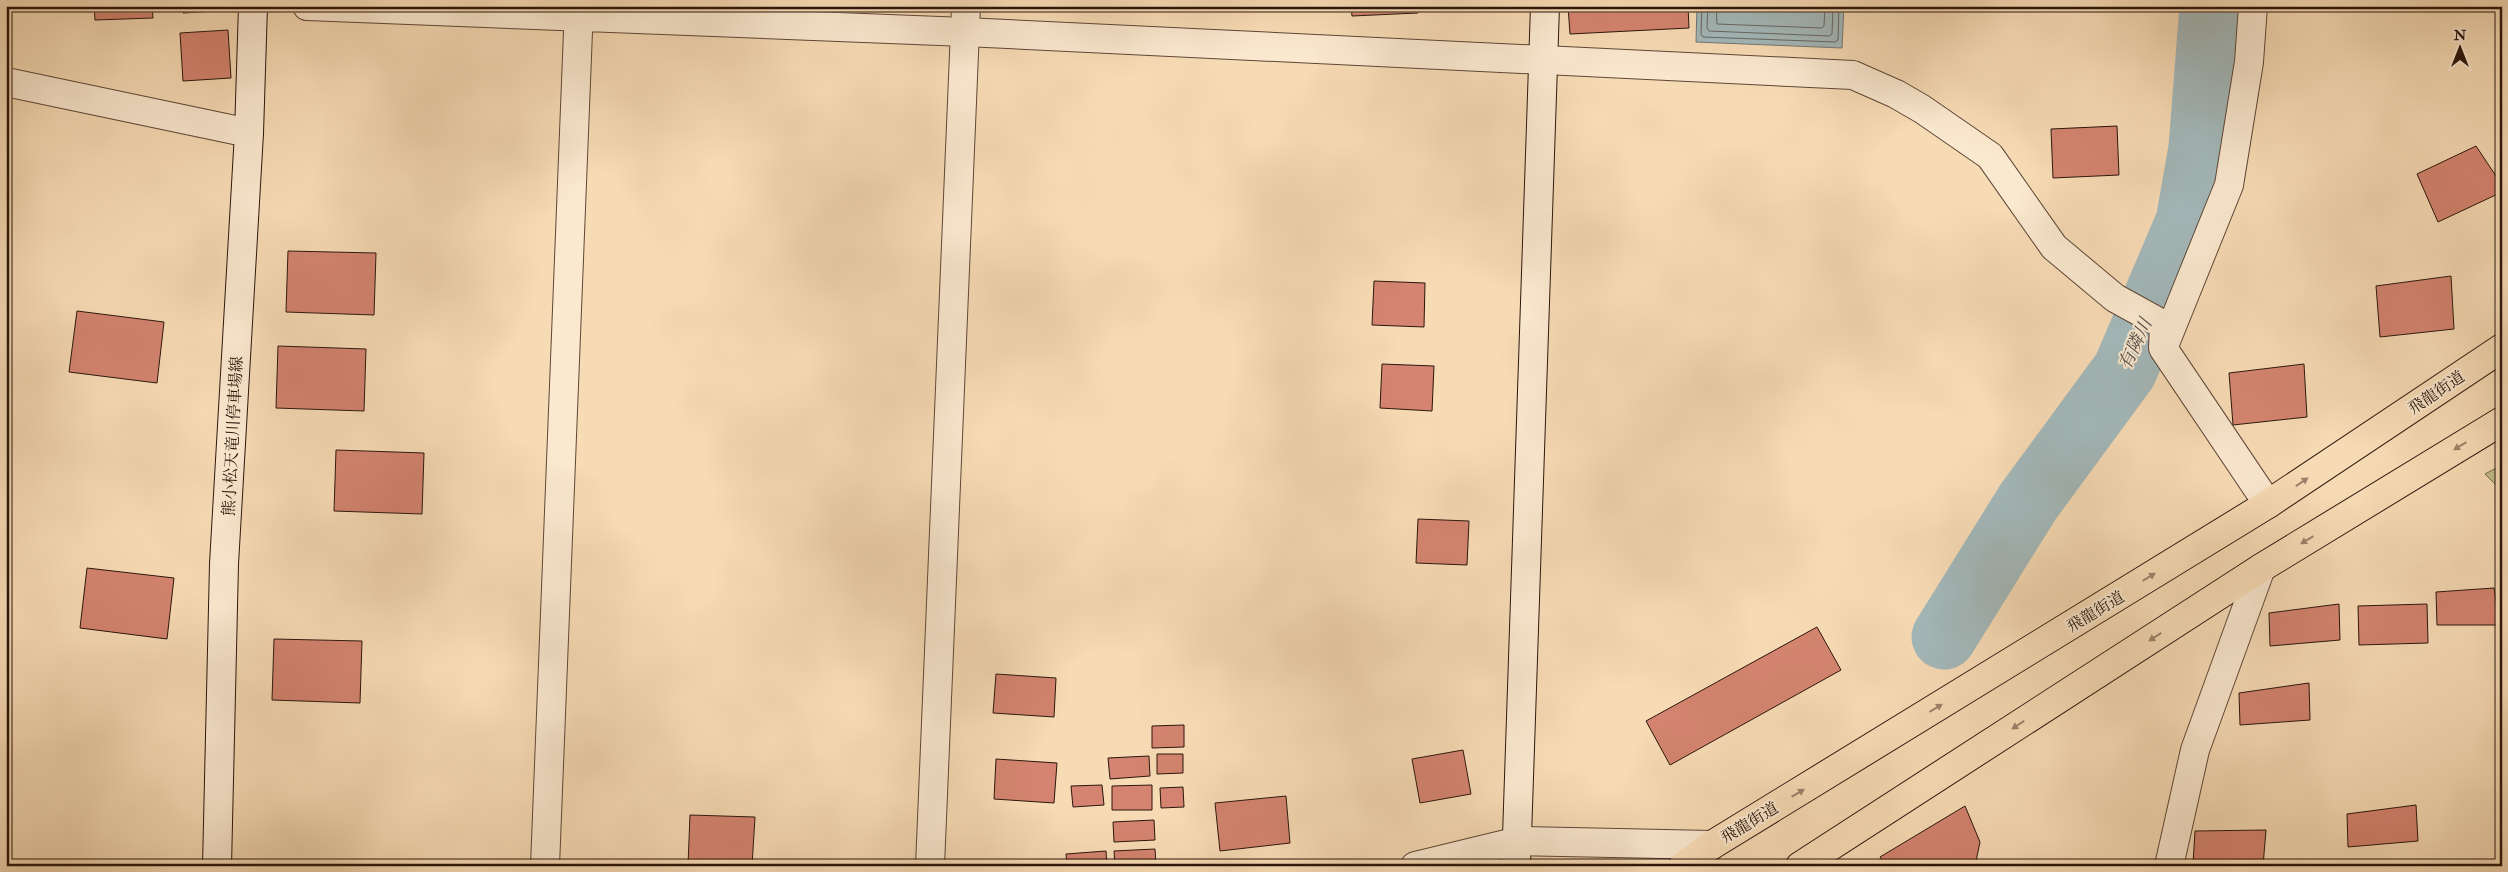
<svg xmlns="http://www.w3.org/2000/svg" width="2508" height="872" viewBox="0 0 2508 872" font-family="'IM FELL Double Pica','Noto Serif JP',serif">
<rect width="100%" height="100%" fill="#f7dbb5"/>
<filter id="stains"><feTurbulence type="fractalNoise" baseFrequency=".004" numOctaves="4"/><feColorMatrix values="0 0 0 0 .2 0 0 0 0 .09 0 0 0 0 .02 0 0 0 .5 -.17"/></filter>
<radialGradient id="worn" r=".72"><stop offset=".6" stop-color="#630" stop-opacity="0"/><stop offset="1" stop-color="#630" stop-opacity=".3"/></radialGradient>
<path fill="#c2be8a" stroke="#766a4b" d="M2502,465v26l-17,-17z"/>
<path fill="#a3b8ba" stroke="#737774" d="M1697,6h147l-2,42 -146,-6z"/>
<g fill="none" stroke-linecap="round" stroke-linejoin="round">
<path stroke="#676763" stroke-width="1" d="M1702,6l-1,28 2,3 132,5 3,-2 1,-34
M1708,6l-1,22 2,3 120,5 3,-2 1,-28
M1716,6l1,18 105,4 2,-2 1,-20"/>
<path stroke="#a3b8ba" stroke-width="65" d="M1944,637l84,-135 97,-132 63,-148 13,-74 11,-142"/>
</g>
<path fill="#d48470" stroke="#2b160c" d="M94,6h58l1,12 -58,2z
M183,6h48v4l-48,3z
M1351,6h67v7l-66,3z
M1568,6h120l1,22 -119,6z
M228,30l3,48 -48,3 -3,-48z
M2117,126l2,49 -66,3 -2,-49z
M2476,146l26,39v7l-64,30 -21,-48z
M288,251l88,2 -2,62 -88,-3z
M2451,276l3,53 -74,8 -4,-51z
M1374,281l51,2 -1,44 -52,-2z
M77,311l87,11 -7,61 -88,-11z
M278,346l88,3 -2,62 -88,-3z
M1382,364l52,2 -2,45 -52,-3z
M2304,364l3,53 -74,8 -4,-52z
M336,450l88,3 -2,61 -88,-3z
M1418,519l51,2 -2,44 -51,-2z
M87,568l87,10 -7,61 -87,-11z
M2494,588l6,37h-63l-1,-33z
M2339,604l1,36 -70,6 -1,-33z
M2427,604l1,39 -69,2 -1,-39z
M1817,627l24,43 -171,95 -24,-44z
M274,639l88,2 -2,62 -88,-3z
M996,674l60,4 -2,39 -61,-4z
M2309,683l1,37 -70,5 -1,-32z
M1184,725v22l-32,1v-22z
M1463,750l8,44 -51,9 -8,-44z
M1157,754h26v19l-26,1z
M1149,756l1,20 -40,3 -2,-21z
M996,759l61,4 -3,40 -60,-4z
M1102,785l2,20 -31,2 -2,-21z
M1152,785v25h-40v-24z
M1183,787l1,20 -23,1 -1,-20z
M1286,796l4,47 -70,8 -5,-48z
M2416,805l2,36 -70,6 -1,-33z
M1965,806l15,36 -5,24h-89l-6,-9z
M690,815l65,2 -3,49 -64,-1z
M1154,820l1,20 -41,2 -1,-20z
M2266,830l-3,36 -70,-2 2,-33z
M1155,849l1,17h-41l-1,-15z
M1106,851l1,15h-40l-1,-12z"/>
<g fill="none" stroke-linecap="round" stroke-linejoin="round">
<defs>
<path id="street" d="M307,6l658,26 888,43 43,19 26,15 68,47 64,91 61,51 49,27 -1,23 105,156
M6,82l243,51
M2164,346l65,-161 20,-123 4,-56
M545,866l34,-860
M930,866l36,-860
M1415,866l103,-25 194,4
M2169,866l26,-116 66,-182"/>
<path id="secondary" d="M217,866l7,-302 25,-431 4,-127
M1516,866l29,-860"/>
<path id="highway" d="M1683,866l29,-21 556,-341 234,-156
M1800,866l461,-298 241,-147"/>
</defs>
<use href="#street" stroke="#5e4736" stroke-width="30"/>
<use href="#secondary" stroke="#2b160c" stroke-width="30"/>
<use href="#highway" stroke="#2b160c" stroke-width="30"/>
<use href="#street" stroke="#fae8cf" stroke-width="28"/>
<use href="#secondary" stroke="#fae8cf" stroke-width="28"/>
<use href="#highway" stroke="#f7dbb5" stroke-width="28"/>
</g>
<defs><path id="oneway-solid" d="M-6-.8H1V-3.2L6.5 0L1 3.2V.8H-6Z" transform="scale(1.25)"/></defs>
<g fill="#9b8269">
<use href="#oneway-solid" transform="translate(2460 446) rotate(149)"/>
<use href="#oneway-solid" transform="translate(2302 482) rotate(-34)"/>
<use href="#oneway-solid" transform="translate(2307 540) rotate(149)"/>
<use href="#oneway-solid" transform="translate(2149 577) rotate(-31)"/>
<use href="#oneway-solid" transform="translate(2155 637) rotate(147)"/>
<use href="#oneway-solid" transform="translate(1936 708) rotate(-31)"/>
<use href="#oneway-solid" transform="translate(2018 725) rotate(147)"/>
<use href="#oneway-solid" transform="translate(1798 793) rotate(-31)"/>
</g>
<g text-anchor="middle" stroke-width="4" stroke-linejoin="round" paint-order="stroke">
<g font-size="16" fill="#2b160c" stroke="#fae8cf">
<text transform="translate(2436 392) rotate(-34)" y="6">飛龍街道</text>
<text transform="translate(232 436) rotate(-87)" y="6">熊小松天竜川停車場線</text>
<text transform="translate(2095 611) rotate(-31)" y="6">飛龍街道</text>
<text transform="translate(1749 822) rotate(-31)" y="6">飛龍街道</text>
</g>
<g font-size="18" font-style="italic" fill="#554f49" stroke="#fae8cf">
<text transform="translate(2135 344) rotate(-65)" y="6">有隣川</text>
</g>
</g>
<rect width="2508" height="872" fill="none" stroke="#f7dbb5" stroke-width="25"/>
<rect x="8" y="8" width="2493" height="857" fill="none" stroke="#2b160c" stroke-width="2.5"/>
<rect x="12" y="12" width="2483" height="847" fill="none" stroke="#2b160c"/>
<g transform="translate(2460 48)" stroke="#fae8cf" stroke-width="4" paint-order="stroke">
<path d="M0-4L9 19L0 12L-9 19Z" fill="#2b160c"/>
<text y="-8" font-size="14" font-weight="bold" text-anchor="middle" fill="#2b160c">N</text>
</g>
<rect width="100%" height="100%" filter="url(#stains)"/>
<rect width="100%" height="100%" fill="url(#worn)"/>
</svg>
